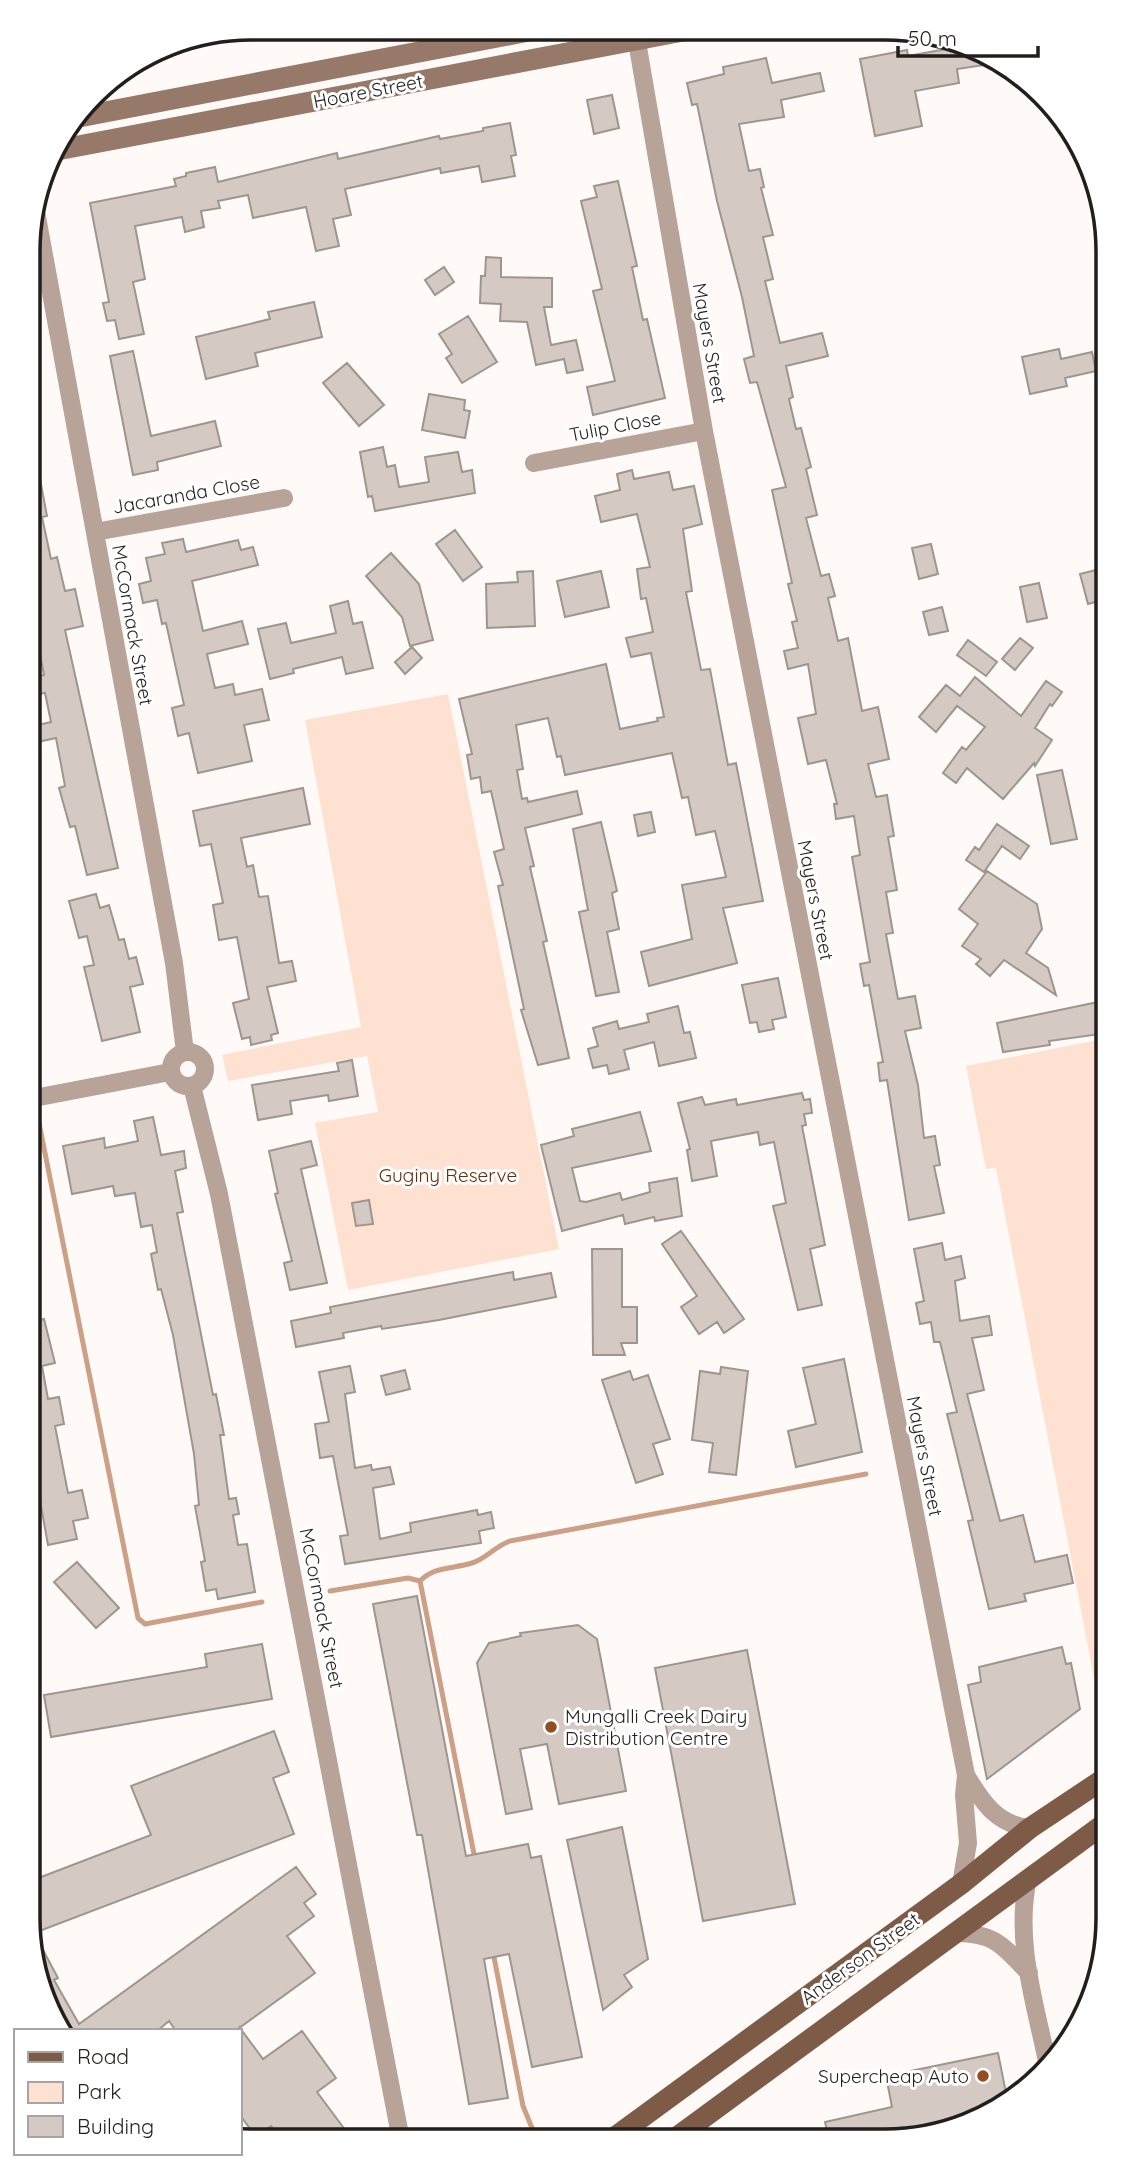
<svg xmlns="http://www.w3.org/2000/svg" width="1136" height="2169" viewBox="0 0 1136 2169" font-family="Quicksand,sans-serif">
<rect width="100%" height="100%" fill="#fffaf8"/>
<path fill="#fee1d1" d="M448,694l111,555 -211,41 -33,-167 63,-11 -11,-56 -139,25 -6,-26 139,-28 -56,-307z
M1108,1038v653l-10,8 -102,-531 -10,1 -20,-103z"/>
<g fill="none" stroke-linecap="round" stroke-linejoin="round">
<path stroke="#cca086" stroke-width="5" d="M29,1046l4,19
M39,1123l99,495 7,6 117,-22
M420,1581l55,278
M330,1591l78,-13 12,3c15,-15 33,-12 52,-18 14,-4 23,-17 38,-22l356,-67
M493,1952l30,154 9,22 9,12"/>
</g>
<path fill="#d5cac3" stroke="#9f958f" stroke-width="2" d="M957,47l34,17 -34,5 2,14 -44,8 7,35 -47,10 -15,-77 47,-9 1,6z
M766,58l6,25 48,-10 4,18 -43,9 3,17 -45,7 10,47 11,-2 4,18 -3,1 12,47 -10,2 10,42 -8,2 15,62 42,-10 6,23 -42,10 7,31 -4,2 7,30 5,-1 10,39 -5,2 11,46 -11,3 15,58 8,-2 6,22 -7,2 10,43 10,-3 14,73 16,-4 11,52 -21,5 8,33 11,-2 7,41 -6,1 9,53 -11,2 7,41 -7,1 12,65 17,-3 6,32 -16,3 13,54 6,53 11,-2 5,29 -6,1 10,47 -35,7 -22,-140 -7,1 -2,-18 5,-1 -14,-77 -5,1 -4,-22 10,-2 -18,-105 8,-2 -6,-39 -18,3 -2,-15h3l-11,-44 -18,4 -10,-46 18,-4 -8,-50 -20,5 -4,-18 14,-3 -6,-26 5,-1 -9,-37 4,-1 -20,-93 14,-3 -29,-105 -7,1 -6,-24 10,-3 -12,-59 -25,-96 -20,-97 -5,1 -5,-22 37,-9 -1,-7z
M612,95l7,33 -25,6 -7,-34z
M510,123l6,32 -5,1 4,20 -33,6 -3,-16 -38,7 -1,-5 -95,21 6,26 -18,4 6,27 -23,5 -10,-44 -53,11 -5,-23 -30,6 2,7 -19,3 3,16 -19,5 -3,-15 -47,9 10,53 -12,3 11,52 -25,5 -4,-19 -8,1 -4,-18 6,-1 -19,-99 86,-17 -2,-7 12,-3v-3l29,-6 3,15 119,-29 1,6 101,-23 1,3 43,-8v-3z
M618,181l19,85 -5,1 11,53 4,-1 18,79 -72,17 -6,-28 28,-6 -22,-90 9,-2 -21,-88 16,-4 -3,-11z
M486,257l15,1v19l51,1v29h-8l7,38 25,-5 7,30 -16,3 -3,-14 -28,6 -9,-43 -27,-1 1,-17 -21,-1 1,-27h4z
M444,267l10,15 -19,13 -10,-15z
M314,302l8,35 -67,16 3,13 -52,13 -10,-42 74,-18 -2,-7z
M468,316l29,46 -35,21 -16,-25 6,-4 -13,-20z
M1059,349l2,10 31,-7 4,19 -31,7 2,8 -37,8 -8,-37z
M133,351l18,85 64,-15 6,25 -64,16 1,8 -25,5 -23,-119z
M347,363l37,42 -25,21 -36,-43z
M429,394l36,6 -1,10 6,1 -5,27 -43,-8z
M383,447l4,20 8,-2 4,22 30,-5 -4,-25 33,-5 4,20 10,-2 3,23 -100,18 -3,-15 -4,1 -8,-45z
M37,463l10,53 -5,1 9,42 6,-2 8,34 10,-2 8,37 -18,4 53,238 -31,7 -12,-49 -5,1 -11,-39 6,-2 -9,-48 -27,6v-17l22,-5 -6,-29 -16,3v-18l15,-3 -7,-36 -8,2 1,-177z
M632,470l2,9 35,-7 4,18 21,-4 8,38 -19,5 9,62 -6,1 15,78 9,-1 18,96 8,-2 27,138 -40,7 14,55 -88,23 -8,-34 51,-13 -10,-54 44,-8 -11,-46 -19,4 -8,-38 -6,1 -10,-45 -107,22 -4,-19 -4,1 -9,-39 -32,7 7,44 -6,1 5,29 5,-1 1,4 49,-11 5,23 -57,14 9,38 -4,1 17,74 -4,1 26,116 -31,7 -17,-55 3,-1 -26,-123 5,-1 -9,-33 10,-3 -13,-58 -9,2 -2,-16 -9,2 -4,-24 5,-1 -13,-55 147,-35 14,65 38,-8 -1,-3 7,-1 -13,-64 -20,4 -5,-19 27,-6 -7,-34 -5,1 -4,-30 13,-2 -13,-53 -36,8 -6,-26 25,-6 -3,-16z
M455,530l27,37 -19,14 -27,-37z
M183,539l3,13 52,-12 3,10 12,-3 5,18 -66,16 11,50 39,-10 6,23 -41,10 8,34 18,-4 2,11 27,-6 7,31 -25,5 8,36 -54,12 -9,-40 -11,3 -6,-28 12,-3 -18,-82 -4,1 -5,-24 -14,3 -4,-19 12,-3 -5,-23 19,-4 -3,-11z
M931,544l7,30 -19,5 -7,-31z
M391,553l28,31 14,56 -23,6 -8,-29 -36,-41z
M1100,569l7,30 -19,5 -8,-30z
M533,571l2,55 -48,2 -1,-44 32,-2 -1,-10z
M601,571l8,36 -44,10 -8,-36z
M1039,583l8,35 -20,4 -7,-35z
M348,601l5,23 9,-2 11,46 -27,6 -4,-17 -49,12 1,4 -24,6 -12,-50 28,-6 5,20 45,-10 -6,-27z
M942,607l6,24 -19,4 -6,-23z
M1020,638l13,10 -18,22 -13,-11z
M968,640l29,22 -11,14 -29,-21z
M412,647l10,11 -17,16 -10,-12z
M975,677l46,39 25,-35 16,11 -10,14 -2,-2 -15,24 17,12 -17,26 -1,-3 -31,36 -36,-31 -11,15 -13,-10 19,-26 4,3 19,-23 -28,-21 -21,26 -17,-15 27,-32 14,11z
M1062,770l15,69 -26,5 -14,-69z
M303,788l7,36 -69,14 6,29 6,-2 6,32 9,-1 11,67 13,-2 4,20 -29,6 11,46 -7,2 1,5 -21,5 -1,-8 -8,2 -9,-36 16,-4 -12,-62 -18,3 -6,-35 10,-2 -12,-59 -11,2 -7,-35z
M651,812l4,20 -17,4 -4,-21z
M601,822l16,69 -5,2 7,36 -12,3 12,60 -23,4 -17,-84 9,-2 -15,-81z
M997,824l32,22 -9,13 -18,-13 -18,26 -18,-12 9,-13 4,3z
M987,871l50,33 5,25 -16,24 22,15 8,27 -52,-35 -14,16 -14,-12 5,-5 -19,-13 16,-22 -19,-15z
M96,894l4,14 9,-3 10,35 5,-1 5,20 7,-2 7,27 -13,3 10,45 -38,9 -18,-74 10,-2 -7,-29 -8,2 -10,-37z
M778,978l8,39 -14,3 2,9 -15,3 -2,-10 -7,1 -8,-38z
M1103,1001l5,32 -59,8 1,4 -47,7 -6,-29z
M678,1006l6,27 6,-1 6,26 -37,8 -5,-24 -30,8 5,19 -20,5 -2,-9 -14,3 -5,-19 10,-3 -5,-18 24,-7 2,8 30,-7 -2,-8z
M352,1060l6,36 -29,5 -1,-6 -38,6 2,13 -34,6 -6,-35 87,-14 -2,-8z
M802,1093l2,7 6,-1 2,14 -8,1 2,11 -4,1 23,119 -15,4 12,56 -24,5 -25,-104 13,-3 -12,-61 -14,3 -2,-13 -47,9 6,35 -25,5 -5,-31 3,-1 -12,-46 24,-6 3,8 31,-6 1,6z
M640,1112l11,39 -79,17 8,33 6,1 34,-9 2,7 28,-8 -1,-9 28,-5 5,38 -27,5 -1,-4 -29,7 -2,-9 -61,16 -21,-86 33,-9 -2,-7z
M153,1117l8,38 23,-4 2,17 -11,3 8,41 -6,1 36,182 3,-1 8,41h-4l9,64 7,-1 3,16 -6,1 5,30 9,-1 8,48 -37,7 -2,-10 -10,2 -5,-29 4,-1 -10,-55 4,-1 -5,-51 -21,-119 -12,-46 -3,1 -7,-36 6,-2 -5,-27 -11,2 -6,-34 -20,3 -2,-10 -41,8 -9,-48 41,-8 1,10 33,-7 -4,-20z
M311,1141l6,24 -16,4 26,114 -37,7 -6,-27 8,-2 -17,-67 3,-1 -9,-42z
M369,1200l4,24 -17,2 -4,-23z
M681,1231l63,88 -20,14 -7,-11 -18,12 -18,-27 16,-11 -35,-52z
M942,1243l3,17 16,-4 4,22 -10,3 5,40 29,-5 3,19 -20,3 12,52 -17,4 33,127 23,-6 12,47 32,-7 6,28 -49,11 2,7 -37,8 -21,-88 5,-1 -26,-106 10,-2 -17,-70h-6l-3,-20 -11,2 -4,-21 8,-2 -10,-52z
M592,1249h30v58h15v36h-16l4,12h-32z
M513,1272l1,8 37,-7 5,24 -117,23 -57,9 -1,-3 -38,7 1,5 -48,9 -5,-26 40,-8 -1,-6z
M44,1319l11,44 -13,3 6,33 11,-2 5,27 -9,2 13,67 14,-3 6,28 -15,3 4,18 -29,6 -19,-106v-116z
M844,1359l18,93 -66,15 -8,-36 28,-7 -13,-56z
M350,1366l5,26 -10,2 10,74 16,-3 1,5 18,-3 4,17 -21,4 7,51 31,-7 -1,-9 67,-13 1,5 13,-3 3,16 -15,3 2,12 -136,21 -5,-28 8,-1 -15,-79 -13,2 -5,-34 14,-2 -10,-50z
M721,1367l27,4 -12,104 -27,-3 4,-29 -21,-3 8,-69 20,3z
M405,1370l5,19 -24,6 -5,-19z
M630,1371l3,9 15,-5 22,64 -17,5 10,30 -27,9 -34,-103z
M77,1562l42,46 -23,20 -42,-46z
M417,1596l49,260 62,-12 3,14 10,-2 41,201 -50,10 -23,-113 -25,5 24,139 -39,6 -47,-269h-5l-44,-231z
M578,1625l19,14 29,152 -67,13 -12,-60 -27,5 12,60 -26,5 -29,-151 12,-20 32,-7 -1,-3z
M262,1644l10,55 -221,38 -7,-42 163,-28 -2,-13z
M1062,1647l4,17 5,-1 9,46 -93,70 -19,-94 13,-3 -2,-15z
M747,1650l48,254 -92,17 -48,-253z
M274,1731l15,41 -16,6 21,56 -260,99 24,45 -4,2 25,44 217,-157 20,27 -12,9 10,13 -27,20 28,37 -80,58h-59l-7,-10 -12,10h-89l-28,-42 -12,-71v-36l123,-47 -20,-49z
M622,1827l26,132 -24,16 8,12 -29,23 -36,-170z
M240,2028l23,31 39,-28 34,47 -19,14 29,39 -11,8h-53l-11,-13 -15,11 -16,-22z
M998,2053l10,50 -52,26 -71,12h-56l-4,-19 67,-15 -6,-31z"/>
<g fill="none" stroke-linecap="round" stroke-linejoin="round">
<path stroke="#b7a398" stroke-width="18" d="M635,30l69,401 262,1344 -2,20 4,48 -7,41
M35,206l139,757 11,89
M534,463l170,-32
M95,532l189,-34
M171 1069a17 17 0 1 1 34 0a17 17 0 1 1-34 0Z
M192,1086l27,108 182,946
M29,1099l141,-27
M966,1775c16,27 31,50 64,53
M1028,1879c-14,62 8,127 20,187
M954,1933c40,-1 49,13 75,40"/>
<path stroke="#967969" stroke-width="21" d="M79,117l455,-87
M52,151l631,-120"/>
<path stroke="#7d5b47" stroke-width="21" d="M611,2140l350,-256 69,-56 78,-52
M673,2140l435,-319"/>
</g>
<g fill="#924e20" stroke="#fff" stroke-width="2.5">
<circle cx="551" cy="1727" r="7"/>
<circle cx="983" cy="2076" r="7"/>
</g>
<g text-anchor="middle" stroke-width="6" stroke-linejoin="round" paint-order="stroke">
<g font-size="19" fill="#221e1c" stroke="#fff">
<text transform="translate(368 91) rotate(-11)" y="7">Hoare Street</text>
<text transform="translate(710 343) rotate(80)" y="7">Mayers Street</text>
<text transform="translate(615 426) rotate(-11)" y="7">Tulip Close</text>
<text transform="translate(186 494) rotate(-10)" y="7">Jacaranda Close</text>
<text transform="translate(133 625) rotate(80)" y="7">McCormack Street</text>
<text transform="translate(816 900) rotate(79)" y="7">Mayers Street</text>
<text transform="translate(925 1456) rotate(79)" y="7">Mayers Street</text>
<text transform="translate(322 1608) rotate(79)" y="7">McCormack Street</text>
<text transform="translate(860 1958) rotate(-36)" y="7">Anderson Street</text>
</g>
<g font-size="19" fill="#652e03" stroke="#fff">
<text x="448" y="1182">Guginy Reserve</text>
</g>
<g font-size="19" fill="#221e1c" stroke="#fff" text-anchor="start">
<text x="565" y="1723">Mungalli Creek Dairy<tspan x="565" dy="22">Distribution Centre</tspan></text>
<text x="969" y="2083" text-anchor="end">Supercheap Auto</text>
</g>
</g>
<path d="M0 0H1136V2169H0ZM251 40H885A211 211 0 0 1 1096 251V1918A211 211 0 0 1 885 2129H251A211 211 0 0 1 40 1918V251A211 211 0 0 1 251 40Z" fill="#fff" fill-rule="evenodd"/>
<path fill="none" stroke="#221e1c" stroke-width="3.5" d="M251 40H885A211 211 0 0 1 1096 251V1918A211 211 0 0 1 885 2129H251A211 211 0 0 1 40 1918V251A211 211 0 0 1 251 40Z"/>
<rect x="14" y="2029" width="228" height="126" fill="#ffffff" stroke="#a7a5a4" stroke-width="2"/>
<rect x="28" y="2052" width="35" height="10" fill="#7d5b47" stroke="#a7a5a4" stroke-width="2"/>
<text x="77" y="2064" font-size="21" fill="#221e1c">Road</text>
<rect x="28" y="2082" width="35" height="21" fill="#fee1d1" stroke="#a7a5a4" stroke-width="2"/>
<text x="77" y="2099" font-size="21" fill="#221e1c">Park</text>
<rect x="28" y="2116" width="35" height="21" fill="#d5cac3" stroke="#a7a5a4" stroke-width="2"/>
<text x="77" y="2134" font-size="21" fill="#221e1c">Building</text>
<path d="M898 46v10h140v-10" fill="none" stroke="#221e1c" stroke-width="3.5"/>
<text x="908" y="46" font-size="21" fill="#221e1c" stroke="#ffffff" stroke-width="5" paint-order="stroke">50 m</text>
</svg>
